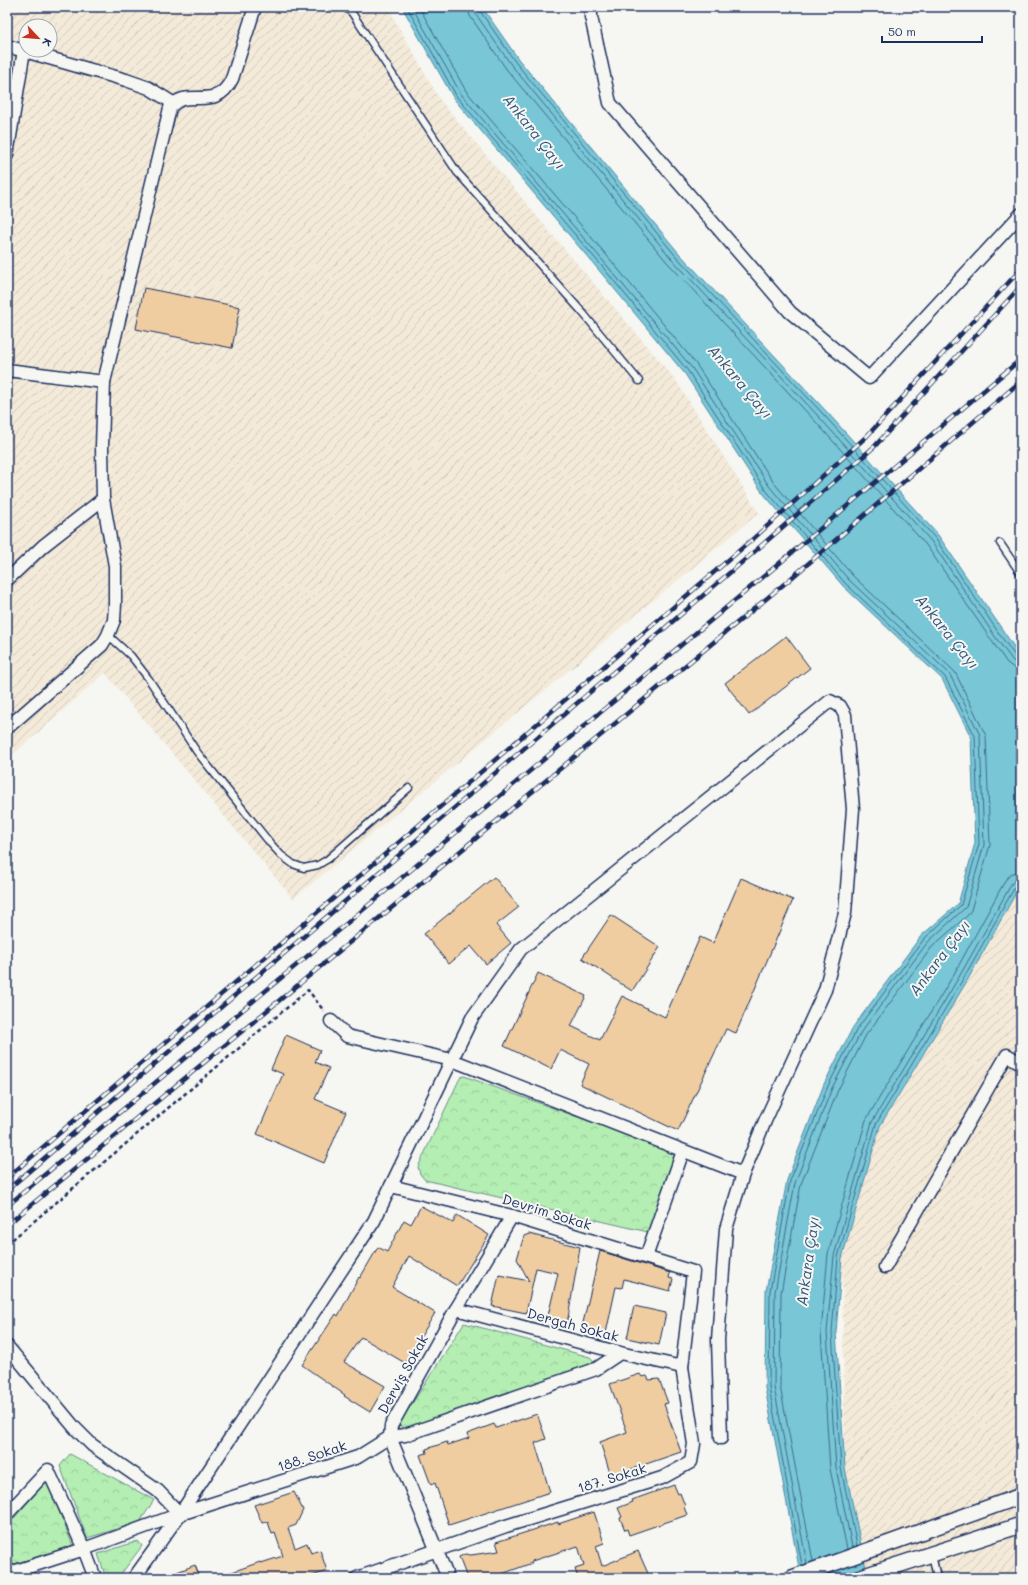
<svg xmlns="http://www.w3.org/2000/svg" width="1028" height="1585" font-family="Mali,sans-serif">
<style>
.industrial{fill:url(#industrial-furrows);fill-rule:evenodd}
.park{fill:url(#park-crowns);stroke:#688e88}
.water{fill:#78c6d6;stroke:#538aa6}
.lines{fill:none;stroke-linecap:round;stroke-linejoin:round}
.shore{stroke:#406b8e;stroke-width:1}
.building{fill:#efcda0;stroke:#1b2f5e}
.service-casing{stroke:#1b2f5e;stroke-width:9}
.minor-casing{stroke:#1b2f5e;stroke-width:15}
.tertiary-casing{stroke:#1b2f5e;stroke-width:18}
.path{stroke:#1b2f5e;stroke-width:2.5;stroke-dasharray:4 3;stroke-linecap:butt}
.service{stroke:#f6f6f2;stroke-width:6}
.minor{stroke:#f6f6f2;stroke-width:12}
.tertiary{stroke:#f6f6f2;stroke-width:15}
.rail-casing{stroke:#1b2f5e;stroke-width:4.5}
.rail{stroke:#f6f6f2;stroke-width:3;stroke-dasharray:9;stroke-linecap:butt}
.labels{text-anchor:middle;stroke-width:4;stroke-linejoin:round;paint-order:stroke}
.street-label{font-size:14px;fill:#1b2f5e;stroke:#f6f6f2}
.water-label{font-size:15px;font-style:italic;fill:#32557c;stroke:#f6f6f2}
</style>
<defs>
<pattern id="industrial-furrows" width="10" height="10" patternUnits="userSpaceOnUse"><rect width="10" height="10" fill="#f4ead9"/><path d="M-1 1l2-2M0 10L10 0M9 11l2-2" fill="none" stroke="#d1c9bd"/></pattern>
<pattern id="park-crowns" width="20" height="18" patternUnits="userSpaceOnUse"><rect width="20" height="18" fill="#b4eeb2"/><path d="M2 6a3 3 0 1 1 6 0M12 15a3 3 0 1 1 6 0" fill="none" stroke="#9acc9c"/></pattern>
</defs>
<rect width="100%" height="100%" fill="#f6f6f2"/>
<filter id="ink" filterUnits="userSpaceOnUse"><feTurbulence type="fractalNoise" baseFrequency=".025" numOctaves="2"/><feDisplacementMap in="SourceGraphic" scale="8" xChannelSelector="R" yChannelSelector="G"/><feConvolveMatrix kernelMatrix="1 2 1 2 8 2 1 2 1" color-interpolation-filters="sRGB"/></filter>
<g filter="url(#ink)">
<g class="industrial">
<path d="M7,7h383l3,10 47,83 110,132 125,147 84,134 -466,386 -188,-226 -98,87zM26,26h24v24h-24z"/>
<path d="M1021,884v694h-153l-23,-110 -3,-210 38,-132 87,-145z"/>
</g>
<g class="park">
<path d="M464,1076l208,75 3,4 -27,77 -223,-52 -5,-6 -2,-7 41,-87 2,-3z"/>
<path d="M464,1323l126,34 5,5 -190,68 -6,-6z"/>
<path d="M70,1454l84,46 -14,22 -53,16 -27,-72z"/>
<path d="M47,1481l26,65 -66,20v-40z"/>
<path d="M138,1541l4,5 -24,32h-12l-8,-24z"/>
</g>
<path class="water" d="M402,7h80l37,53 159,192 148,159 112,124 83,122v227l-54,97 -87,145 -38,132 -6,74 9,136 23,110h-67l-36,-190 1,-97 21,-111 37,-96 29,-57 68,-91 37,-32 17,-61 -4,-106 -29,-58 -99,-93 -81,-94 -77,-118 -88,-106 -143,-169z"/>
<g class="lines">
<g class="shore">
<path d="M407,7l50,90 144,168 87,106 77,118 80,94 100,94 30,59 4,108 -18,61 -37,34 -67,90 -29,57 -38,95 -20,110 -1,96 33,178"/>
<path d="M412,7l49,87 143,168 88,106 77,118 80,94 100,93 31,62 4,110 -18,62 -39,36 -66,89 -29,56 -37,95 -20,109 -1,95 33,177"/>
<path d="M419,7l47,84 143,167 87,106 78,119 79,93 102,96 31,64 4,109 -19,65 -3,5 -36,32 -66,88 -28,55 -37,94 -20,109 -1,93 33,175"/>
<path d="M468,7l2,9 37,54 160,192 148,159 111,124 81,118 7,5 7,2"/>
<path d="M474,7l1,6 37,53 159,192 148,159 112,124 65,97 17,23 8,3"/>
<path d="M479,7l1,4 36,52 159,192 148,159 112,124 65,97 16,22 5,2"/>
<path d="M857,1546l-16,-78 -9,-136 6,-75 38,-133 87,-145 53,-94 5,-2"/>
<path d="M852,1547l-16,-79 -9,-136 7,-76 38,-134 87,-145 53,-94 4,-4 5,-1"/>
<path d="M847,1549l-17,-80 -9,-137 7,-78 38,-134 88,-146 52,-95 7,-6 8,-1"/>
</g>
</g>
<g class="building">
<path d="M144,288l96,19 -8,41 -96,-19z"/>
<path d="M786,636l24,32 -61,47 -24,-32z"/>
<path d="M494,877l25,30 -23,18 15,18 -25,21 -15,-18 -22,18 -25,-30z"/>
<path d="M741,878l52,22 -57,133 -10,-4 -48,102 -98,-47 9,-20 -29,-14 -9,19 -47,-23 34,-73 48,23 -15,30 29,14 22,-44 43,21 35,-80 13,6z"/>
<path d="M611,915l49,32 -28,44 -50,-33z"/>
<path d="M286,1035l34,15 -5,12 14,6 -14,31 31,13 -22,51 -67,-29 26,-60 -12,-5z"/>
<path d="M421,1206l32,17 4,-8 32,20 -32,51 -48,-30 -17,31 43,26 -30,50 -44,-26 -17,25 41,24 -15,26 -26,-16 1,-1 -43,-30 34,-51 2,2 21,-39 1,1 18,-31 9,5 17,-32 7,4z"/>
<path d="M529,1234l51,13 -13,77 -20,-4 11,-47 -22,-5 -10,45 -34,-7 7,-31 30,6 -12,-22 7,-23z"/>
<path d="M600,1251l70,22 -1,5 4,1 -3,12 -46,-12 -2,9 -6,-1 -10,46 -24,-6z"/>
<path d="M634,1306l32,7 -7,32 -32,-7z"/>
<path d="M640,1374l2,3 5,-1 2,4 10,-1 9,24 -4,1 17,48 -70,24 -11,-34 27,-10 -17,-48z"/>
<path d="M537,1414l9,25 -11,4 15,49 -101,33 -14,-42 -4,2 -11,-30 7,-2 -1,-4 21,-7 1,3 21,-7 -2,-4 27,-10 2,4z"/>
<path d="M674,1485l4,9 2,-1 5,13 -1,1 3,8 -58,20 -2,-6 -2,1 -5,-12 2,-1 -4,-9 15,-6 -1,-2z"/>
<path d="M294,1492l9,18 -7,15 -8,3 7,20 12,-5 4,10 9,-3 7,21 -21,7h-87l-1,-1 42,-15 1,1 22,-7 -8,-23 -3,1 -4,-12 -6,1 -8,-18z"/>
<path d="M594,1512l10,31 -8,3 6,20 36,-15 12,27h-72l-3,-9 9,-3 -6,-20 -46,15v2l-41,15h-24l-8,-21 6,-3 6,1 28,-4 -3,-9 62,-20v2z"/>
<path d="M195,1565l5,13h-35l-1,-1z"/>
</g>
<g class="lines">
<defs>
<g id="service">
<path d="M345,7l7,6 105,159 126,141 56,68"/>
<path d="M1000,543l21,31"/>
<path d="M108,635l23,21 17,22 49,74 73,91 11,12 12,9 11,4 14,-3 10,-6 81,-71"/>
<path d="M932,1554l5,24"/>
</g>
<g id="minor">
<path d="M591,7v10l19,86 180,209 79,66 152,-164"/>
<path d="M7,46l119,34 23,8 24,15"/>
<path d="M7,155l17,-105"/>
<path d="M7,370l97,12"/>
<path d="M7,580l36,-34 60,-47"/>
<path d="M7,728l95,-83 6,-10 6,-15 1,-16v-38l-12,-67 -1,-52 2,-65 66,-274c17,-23 45,6 62,-29l23,-72"/>
<path d="M331,1021l16,15 105,24 291,114"/>
<path d="M646,1257l37,-106"/>
<path d="M885,1267l122,-212 14,8"/>
<path d="M456,1309l164,44 62,14"/>
<path d="M7,1346l68,82 17,17 66,46 22,23"/>
<path d="M7,1514l41,-44 36,79 11,29"/>
<path d="M7,1574l77,-25 96,-35 178,-57 32,-20 15,-2 191,-66 24,-16"/>
<path d="M134,1578l46,-64 194,-293 98,-203 49,-69 309,-248 10,5 5,9 8,94 -8,104 -20,77 -60,131 -22,53 -17,55 -8,111 3,98"/>
<path d="M357,1578l149,-52 156,-48 29,-16 3,-18 -12,-77 11,-95 -181,-56 -121,-30"/>
<path d="M448,1578l-58,-141 1,-11 65,-117 56,-93"/>
</g>
<g id="tertiary">
<path d="M792,1578l229,-82"/>
<path d="M858,1578l163,-53"/>
</g>
</defs>
<use href="#service" class="service-casing"/>
<use href="#minor" class="minor-casing"/>
<use href="#tertiary" class="tertiary-casing"/>
<path class="path" d="M7,1244l301,-254 16,21"/>
<use href="#service" class="service"/>
<use href="#minor" class="minor"/>
<use href="#tertiary" class="tertiary"/>
<defs>
<g id="rail">
<path d="M7,1178l747,-640 113,-102 154,-167"/>
<path d="M7,1190l754,-644 114,-100 146,-160"/>
<path d="M7,1206l768,-639 246,-208"/>
<path d="M7,1225l782,-645 232,-199"/>
</g>
</defs>
<use href="#rail" class="rail-casing"/>
<use href="#rail" class="rail"/>
</g>
</g>
<g class="labels">
<g class="street-label">
<text transform="translate(547 1212) rotate(17)" y="5">Devrim Sokak</text>
<text transform="translate(573 1325) rotate(15)" y="5">Dergah Sokak</text>
<text transform="translate(403 1374) rotate(-61)" y="5">Derviş Sokak</text>
<text transform="translate(312 1456) rotate(-18)" y="5">188. Sokak</text>
<text transform="translate(612 1478) rotate(-17)" y="5">187. Sokak</text>
</g>
<g class="water-label">
<text transform="translate(534 132) rotate(52)" y="5">Ankara Çayı</text>
<text transform="translate(740 382) rotate(50)" y="5">Ankara Çayı</text>
<text transform="translate(947 632) rotate(51)" y="5">Ankara Çayı</text>
<text transform="translate(940 958) rotate(-53)" y="5">Ankara Çayı</text>
<text transform="translate(808 1261) rotate(-82)" y="5">Ankara Çayı</text>
</g>
</g>
<rect width="1028" height="1585" fill="none" stroke="#f6f6f2" stroke-width="24"/>
<rect x="12" y="12" width="1004" height="1561" fill="none" stroke="#1b2f5e" stroke-width="1.5" filter="url(#ink)"/>
<g transform="translate(38 38) rotate(116)"><circle r="19" fill="#f6f6f2" stroke="#9ea6b7"/>
<path d="M0-3L7 15L0 10L-7 15Z" fill="#c8321e"/>
<text y="-6" font-size="11" font-weight="bold" text-anchor="middle" fill="#1b2f5e">K</text>
</g>
<path d="M882 36v6h100v-6" fill="none" stroke="#1b2f5e" stroke-width="2"/>
<text x="888" y="36" font-size="12" fill="#1b2f5e" stroke="#f6f6f2" stroke-width="3" paint-order="stroke">50 m</text>
</svg>
